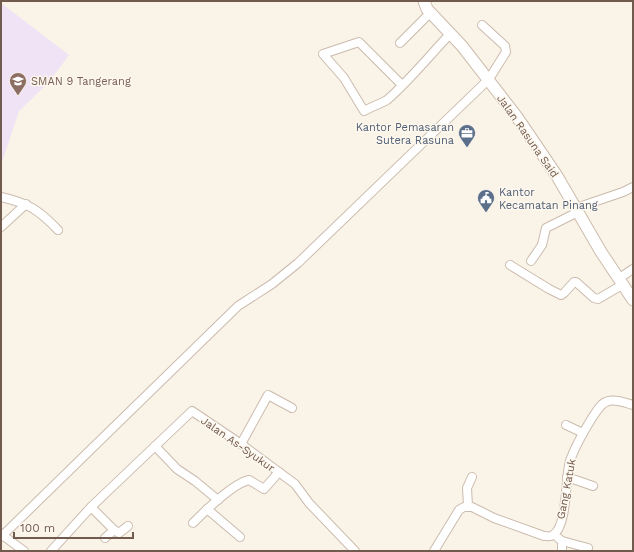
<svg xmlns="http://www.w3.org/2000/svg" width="634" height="552" font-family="'Work Sans',sans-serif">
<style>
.education{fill:#f0e3f6}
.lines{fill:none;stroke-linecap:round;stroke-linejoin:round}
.street-casing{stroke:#cbbbae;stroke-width:10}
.secondary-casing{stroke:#cdbcac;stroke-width:13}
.street{stroke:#fff;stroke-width:8}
.secondary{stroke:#fff;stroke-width:11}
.labels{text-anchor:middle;stroke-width:3;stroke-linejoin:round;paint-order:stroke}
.education-label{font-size:11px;fill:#785e54;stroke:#fdf7ed;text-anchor:start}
.service-label{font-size:11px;fill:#4e5e75;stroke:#fdf7ed;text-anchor:end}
.street-label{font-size:11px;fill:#715b4e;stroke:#fdf7ed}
</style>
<rect width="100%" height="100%" fill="#faf3e7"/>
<path class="education" d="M1,3l68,52 -20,27 -30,29 -18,54z"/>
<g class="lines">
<defs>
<g id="street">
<path d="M400,43l30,-30"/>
<path d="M402,85l-43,-43 -36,12 21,24 20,33c7,-4 16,-7 23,-11 22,-19 43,-45 63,-66"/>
<path d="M1,197c27,6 38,13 57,33"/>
<path d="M576,208l47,-16 10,-5"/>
<path d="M1,227l25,-23"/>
<path d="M531,261l11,-16 4,-17 32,-16"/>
<path d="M510,265l39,24 12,6 3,-2 10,-11h2l18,16 4,1 24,-14"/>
<path d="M618,279l15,-10"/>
<path d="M566,425l17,8"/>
<path d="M241,444l27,-49 24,13"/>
<path d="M155,446l22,23 18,12 23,19"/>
<path d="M567,477l26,9"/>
<path d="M468,506l-1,-18 5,-11"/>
<path d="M91,507l23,23 -9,8"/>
<path d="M207,509l33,28"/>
<path d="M193,523c12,-12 41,-40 56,-43l15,9 15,-17"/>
<path d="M114,530l5,3 9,-7"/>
<path d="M1,534l23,17"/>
<path d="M1,537l237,-231 34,-22 26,-21 191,-184 17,-27 -1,-6 -23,-21"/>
<path d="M558,538l4,3v10"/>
<path d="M562,541l26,7"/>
<path d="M51,551l40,-44 101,-96 49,33 54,40 14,19 46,48"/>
<path d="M434,551l25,-41 5,-3h8l22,11 50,18c3,0 7,1 9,-1 15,-9 12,-58 17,-74 5,-15 14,-30 22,-43 5,-7 9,-16 17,-17 7,-2 17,2 24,4"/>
</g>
<path id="secondary" d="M424,1l3,8 35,37 55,71 40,59 44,76 32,48"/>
</defs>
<use href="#street" class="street-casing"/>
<use href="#secondary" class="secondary-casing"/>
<use href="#street" class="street"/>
<use href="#secondary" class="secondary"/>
</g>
<defs>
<symbol id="school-pin" viewBox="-11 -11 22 30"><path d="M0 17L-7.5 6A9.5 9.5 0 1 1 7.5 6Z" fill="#8d6e63" stroke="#fdf7ed"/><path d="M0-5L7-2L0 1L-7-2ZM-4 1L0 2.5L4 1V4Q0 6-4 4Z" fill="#fff"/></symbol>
<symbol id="office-pin" viewBox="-11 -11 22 30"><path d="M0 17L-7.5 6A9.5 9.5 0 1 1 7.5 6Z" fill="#5c6f8a" stroke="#fdf7ed"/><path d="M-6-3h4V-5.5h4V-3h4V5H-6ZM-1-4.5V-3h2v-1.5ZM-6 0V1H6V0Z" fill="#fff"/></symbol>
<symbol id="civic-pin" viewBox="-11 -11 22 30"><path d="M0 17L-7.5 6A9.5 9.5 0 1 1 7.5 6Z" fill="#5c6f8a" stroke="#fdf7ed"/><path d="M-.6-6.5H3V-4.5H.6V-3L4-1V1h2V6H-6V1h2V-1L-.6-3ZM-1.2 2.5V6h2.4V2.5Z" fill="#fff"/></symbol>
</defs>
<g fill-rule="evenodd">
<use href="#school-pin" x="8" y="71" width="20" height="27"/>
<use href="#office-pin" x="457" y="123" width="20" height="27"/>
<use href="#civic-pin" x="476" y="188" width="20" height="27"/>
</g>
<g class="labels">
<g class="education-label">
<text x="31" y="85">SMAN 9 Tangerang</text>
</g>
<g class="service-label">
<text x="454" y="131">Kantor Pemasaran<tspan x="454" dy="13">Sutera Rasuna</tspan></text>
<text x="499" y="196" text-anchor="start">Kantor<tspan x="499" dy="13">Kecamatan Pinang</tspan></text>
</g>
<g class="street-label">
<text transform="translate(528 136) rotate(55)" y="4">Jalan Rasuna Said</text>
<text transform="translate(238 444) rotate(35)" y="4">Jalan As-Syukur</text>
<text transform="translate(566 489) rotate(-79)" y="4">Gang Katuk</text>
</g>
</g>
<rect width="634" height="552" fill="none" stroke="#715b4e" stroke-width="4"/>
<path d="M14 532v6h119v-6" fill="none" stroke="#715b4e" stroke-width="2"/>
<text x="20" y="532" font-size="12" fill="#715b4e" stroke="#fdf7ed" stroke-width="3" paint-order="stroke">100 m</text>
</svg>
